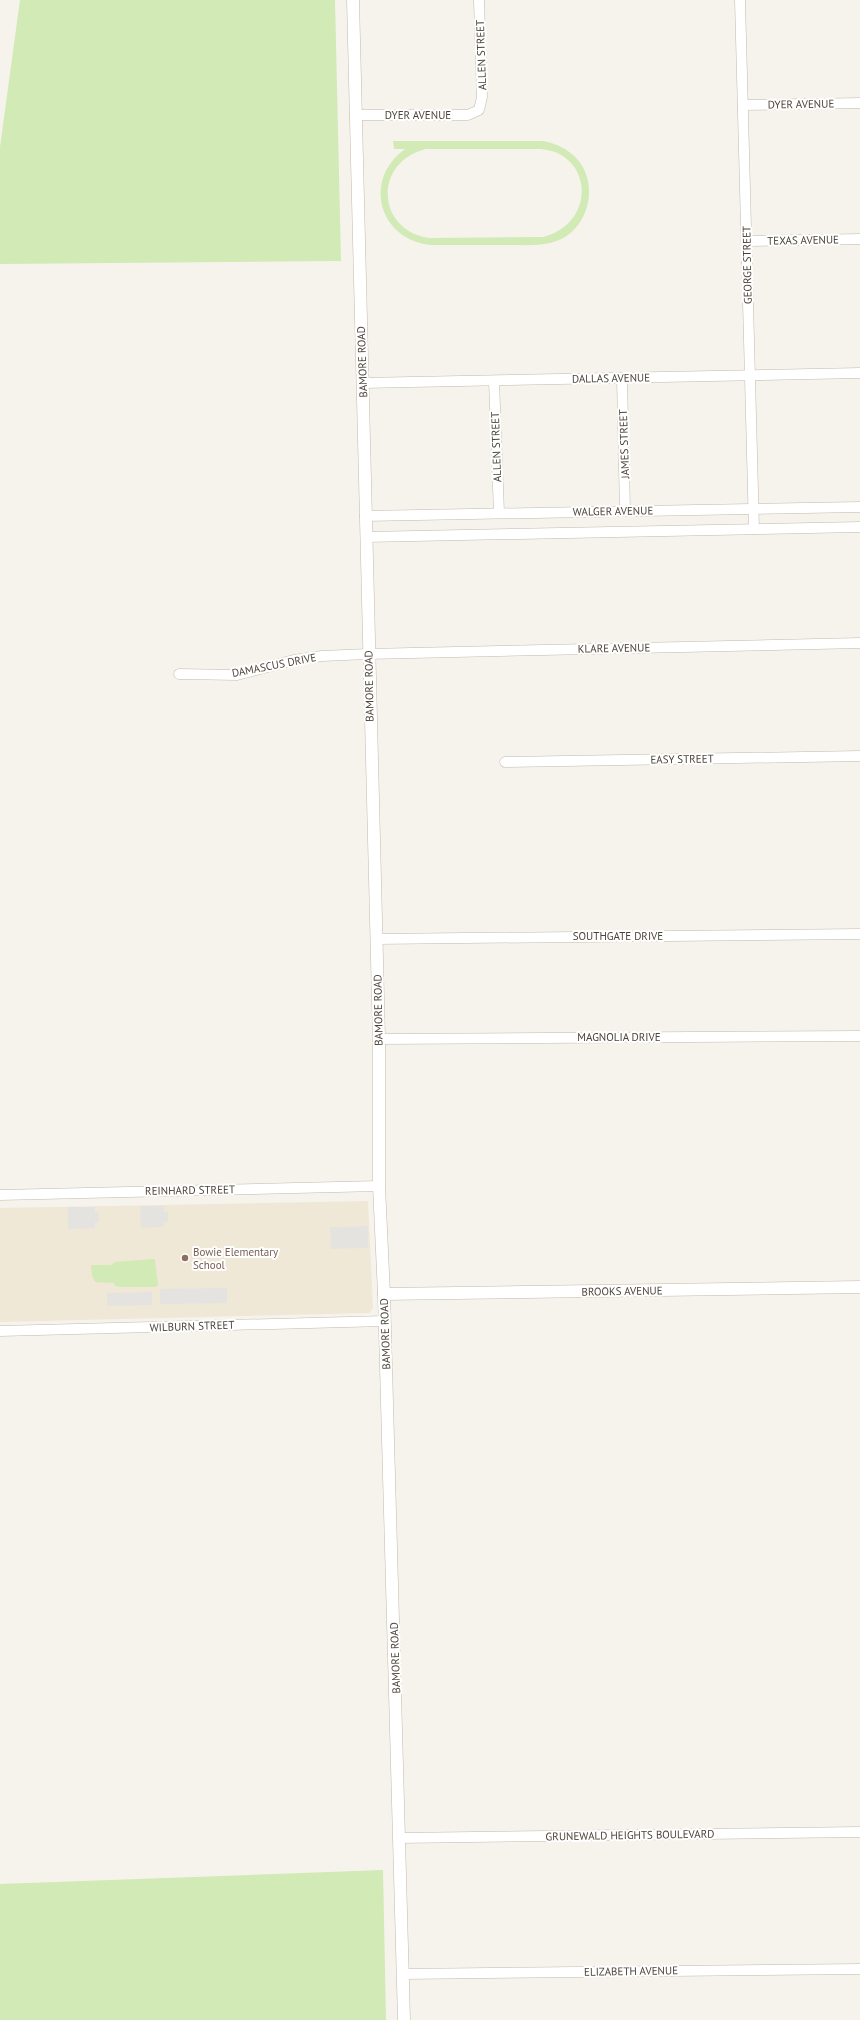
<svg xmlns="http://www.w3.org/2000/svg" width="860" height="2020" font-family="'PT Sans',sans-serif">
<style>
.education{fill:#efe8d6}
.green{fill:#d2eab5;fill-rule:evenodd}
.parking{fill:#e5e3e0}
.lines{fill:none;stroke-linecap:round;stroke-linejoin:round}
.minor-casing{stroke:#c2bbae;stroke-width:11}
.tertiary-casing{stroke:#c2bbae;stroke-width:13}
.minor{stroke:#fff;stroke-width:10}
.tertiary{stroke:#fff;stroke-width:12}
.education-dot{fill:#8d6e63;stroke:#fff;stroke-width:1.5}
.labels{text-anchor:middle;stroke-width:4;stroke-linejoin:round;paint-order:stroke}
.street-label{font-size:11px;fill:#4b4439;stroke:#fff}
.education-label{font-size:11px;fill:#785e54;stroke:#fff;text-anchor:start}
</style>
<rect width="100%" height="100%" fill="#f6f3ec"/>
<path class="education" d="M368,1201l5,107 -4,5 -369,9v-114z"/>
<g class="green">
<path d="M20,0h315l6,261 -341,3v-117z"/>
<path d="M393,141h150c20,4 38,15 44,36 8,28 -8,60 -37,66 -13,3 -27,2 -40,2 -26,0 -52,0 -79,0 -52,-5 -69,-65 -26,-96h-11zM426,149h115c53,5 55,75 2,88l-114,1c-53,-8 -56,-76 -3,-89z"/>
<path d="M153,1259l2,1 3,25 -3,2h-35l-5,-1 -1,-3 -19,-1 -3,-6 -1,-11h20l4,-3z"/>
<path d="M383,1870l3,150h-386v-136z"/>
</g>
<g class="parking">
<path d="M140,1206h24v6h4v10h-4v5l-23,1z"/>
<path d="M68,1207h27v5h4v10h-4v6l-27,1z"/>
<path d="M368,1226v22l-37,1 -1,-22z"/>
<path d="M227,1288v15l-67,1v-15z"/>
<path d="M152,1292v13l-45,1v-13z"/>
</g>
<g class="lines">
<defs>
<g id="minor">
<path d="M740,0l14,529"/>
<path d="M743,105l117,-2"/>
<path d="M355,115h113l11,-5 3,-13 -3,-97"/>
<path d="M747,241l113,-2"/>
<path d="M622,378l3,133"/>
<path d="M494,381l5,132"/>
<path d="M362,383l498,-10"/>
<path d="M365,516l495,-9"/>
<path d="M366,537l494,-10"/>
<path d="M179,674l58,1 57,-15 28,-4 46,-2 492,-11"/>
<path d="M505,762l355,-6"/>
<path d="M376,939l484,-5"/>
<path d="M379,1039l481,-3"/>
<path d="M0,1195l379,-9"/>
<path d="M0,1331l385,-10"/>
<path d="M399,1838l461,-6"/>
<path d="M403,1974l457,-5"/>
</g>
<g id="tertiary">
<path d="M353,0l26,1039v147l5,108 20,726"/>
<path d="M384,1294l476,-7"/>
</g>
</defs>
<use href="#minor" class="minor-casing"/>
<use href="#tertiary" class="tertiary-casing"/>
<use href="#minor" class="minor"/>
<use href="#tertiary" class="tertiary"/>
</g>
<circle class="education-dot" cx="185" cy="1258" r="4"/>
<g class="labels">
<g class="street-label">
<text transform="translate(481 55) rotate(-92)" y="4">ALLEN STREET</text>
<text transform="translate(801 104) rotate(-1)" y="4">DYER AVENUE</text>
<text x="418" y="119">DYER AVENUE</text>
<text transform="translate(803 240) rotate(-1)" y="4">TEXAS AVENUE</text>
<text transform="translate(747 265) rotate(-91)" y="4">GEORGE STREET</text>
<text transform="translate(362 362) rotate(-92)" y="4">BAMORE ROAD</text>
<text transform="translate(611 378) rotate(-1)" y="4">DALLAS AVENUE</text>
<text transform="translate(624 444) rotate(-92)" y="4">JAMES STREET</text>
<text transform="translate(496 447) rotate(-92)" y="4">ALLEN STREET</text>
<text transform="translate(613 511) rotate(-1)" y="4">WALGER AVENUE</text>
<text transform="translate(614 648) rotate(-1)" y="4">KLARE AVENUE</text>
<text transform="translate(274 665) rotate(-11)" y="4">DAMASCUS DRIVE</text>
<text transform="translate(369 686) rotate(-91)" y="4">BAMORE ROAD</text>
<text transform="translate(682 759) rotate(-1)" y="4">EASY STREET</text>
<text x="618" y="940">SOUTHGATE DRIVE</text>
<text transform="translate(378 1010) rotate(-91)" y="4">BAMORE ROAD</text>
<text x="619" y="1041">MAGNOLIA DRIVE</text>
<text transform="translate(190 1190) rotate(-1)" y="4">REINHARD STREET</text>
<text transform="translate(622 1291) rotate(-1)" y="4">BROOKS AVENUE</text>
<text transform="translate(192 1326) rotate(-2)" y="4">WILBURN STREET</text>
<text transform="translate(385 1334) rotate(-92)" y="4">BAMORE ROAD</text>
<text transform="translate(395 1658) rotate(-92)" y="4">BAMORE ROAD</text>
<text transform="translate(630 1835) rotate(-1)" y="4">GRUNEWALD HEIGHTS BOULEVARD</text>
<text transform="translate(631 1971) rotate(-1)" y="4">ELIZABETH AVENUE</text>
</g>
<g class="education-label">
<text x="193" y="1256">Bowie Elementary<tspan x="193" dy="13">School</tspan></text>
</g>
</g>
</svg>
